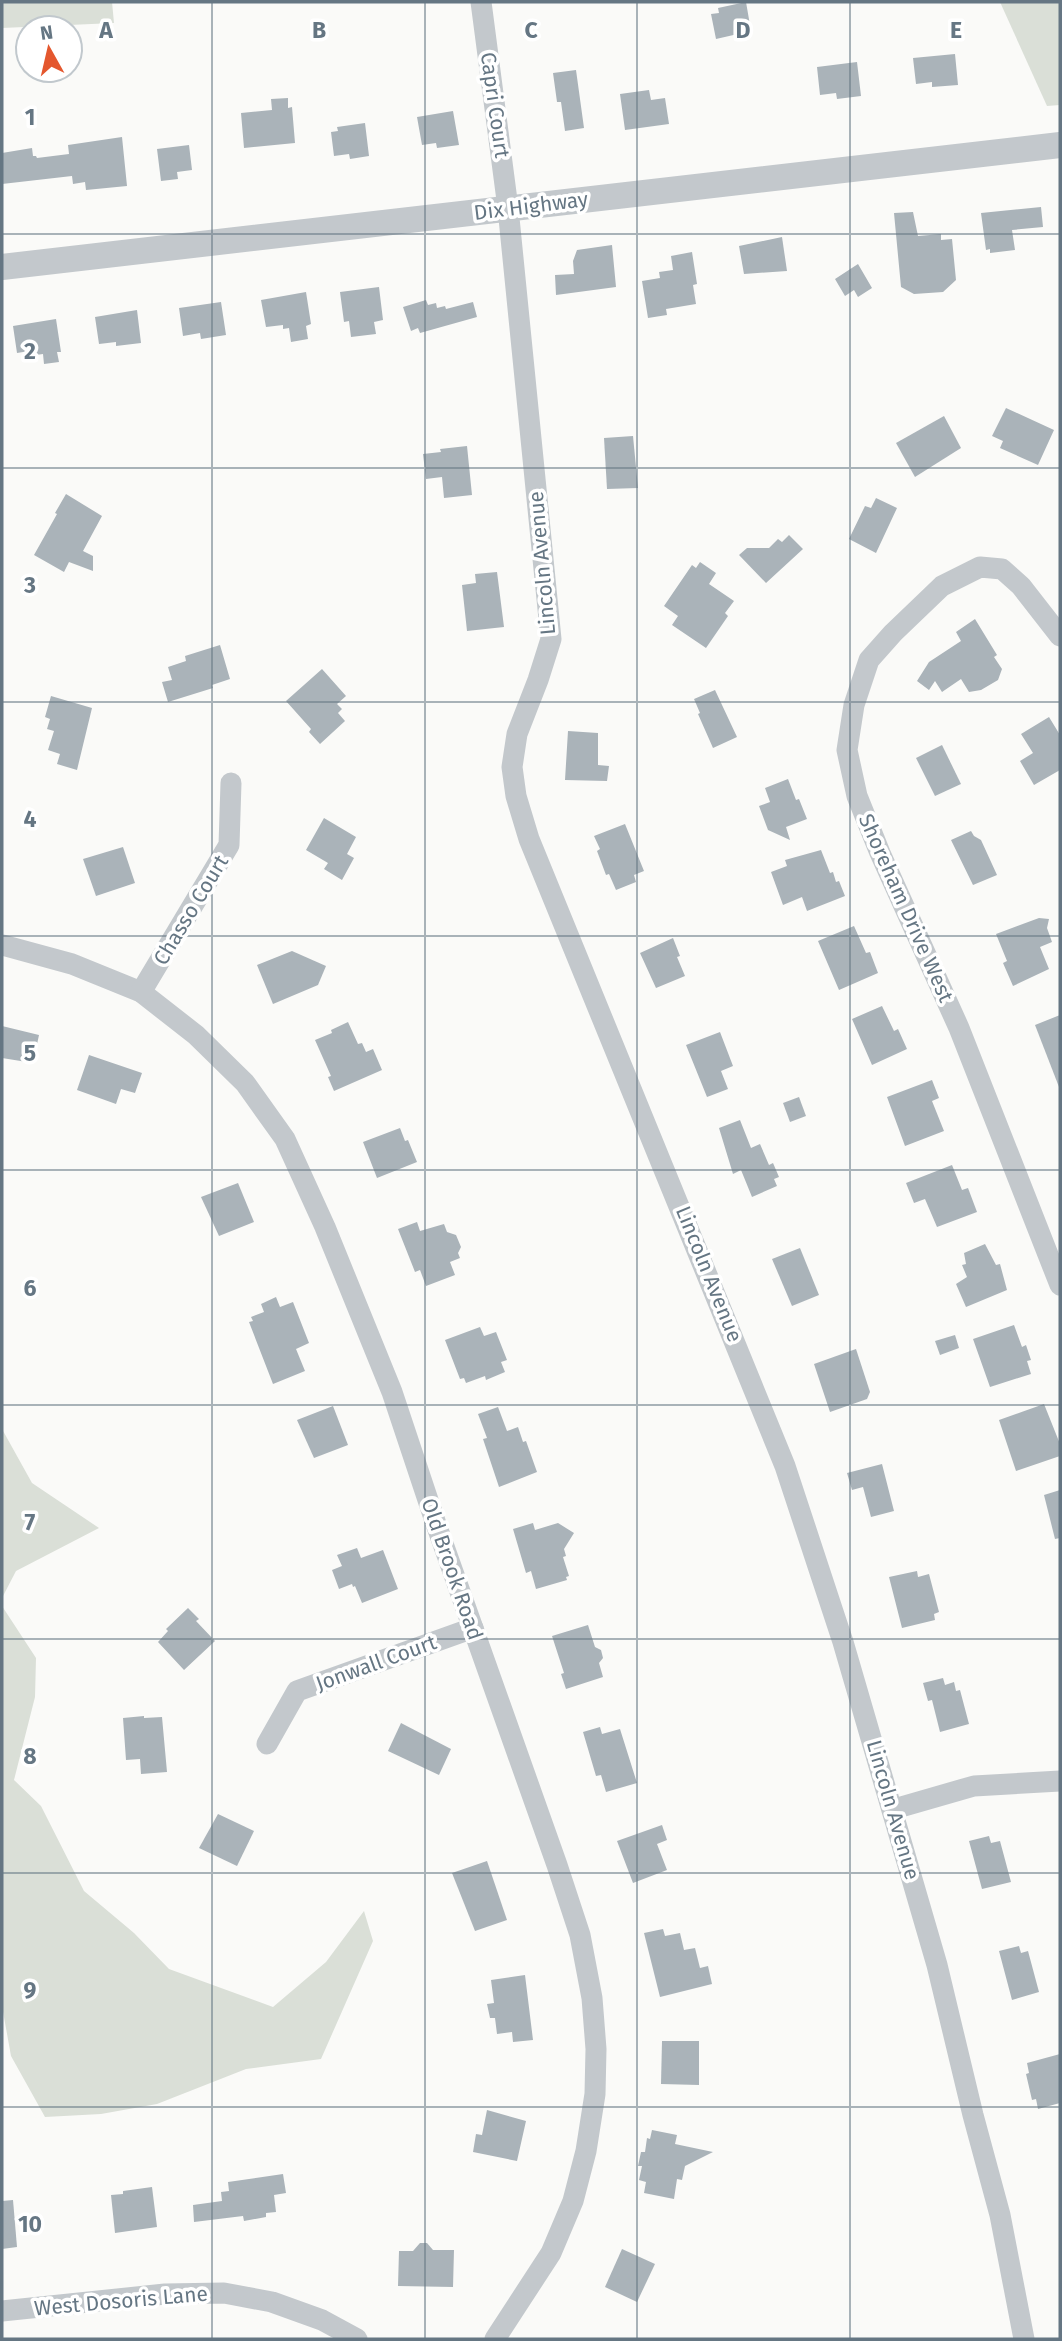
<svg xmlns="http://www.w3.org/2000/svg" width="1062" height="2341" font-family="'Fira Sans',sans-serif">
<style>
.green{fill:#dadfd7}
.building{fill:#aab3b9}
.lines{fill:none;stroke-linecap:round;stroke-linejoin:round}
.minor{stroke:#c3c8cc;stroke-width:21}
.tertiary{stroke:#c3c8cc;stroke-width:26}
.grid{fill:none;stroke:#657683;stroke-width:2;stroke-opacity:0.55}
.labels{text-anchor:middle;stroke-width:7;stroke-linejoin:round;paint-order:stroke}
.street-label{font-size:21px;fill:#657683;stroke:#fff}
.grid-label{font-size:23px;text-anchor:middle;font-weight:bold;fill:#657683;stroke:#fff;stroke-width:7;stroke-linejoin:round;paint-order:stroke}
</style>
<rect width="100%" height="100%" fill="#fafaf8"/>
<g class="green">
<path d="M2,2h110l2,21 -112,5z"/>
<path d="M1000,2h60v103l-13,1z"/>
<path d="M2,1429l30,54 67,45 -83,43 -14,27z"/>
<path d="M2,1606l34,52 -1,39 -21,83 27,26 43,85 50,42 35,36 104,38 53,-45 38,-51 9,30 -52,118 -75,10 -89,35 -56,10 -56,3 -34,-61 -9,-50z"/>
</g>
<g class="building">
<path d="M746,2l5,29 -35,8 -5,-25 8,-1 -1,-5z"/>
<path d="M955,54l3,31 -26,2v-5l-16,2 -3,-26z"/>
<path d="M857,62l4,34 -24,3 -1,-6 -16,2 -3,-28z"/>
<path d="M576,70l8,58 -19,3 -4,-29h-4l-4,-29z"/>
<path d="M649,90l2,10 14,-2 4,26 -44,6 -5,-36z"/>
<path d="M288,98v10l4,-1 3,36 -51,5 -3,-35 31,-3 -1,-11z"/>
<path d="M453,111l6,34 -22,3 -1,-5 -14,2 -5,-28z"/>
<path d="M365,123l4,33 -19,3 -1,-5 -15,2 -3,-24 7,-1 -1,-4z"/>
<path d="M122,137l5,49 -41,4 -1,-8 -12,2 -1,-8 -70,8v-31l30,-5 1,8h3l1,2 32,-4 -1,-9z"/>
<path d="M189,145l3,25 -15,2 1,7 -17,2 -4,-32z"/>
<path d="M1041,207l2,20 -31,3 3,20 -25,3v-4l-4,1 -5,-37z"/>
<path d="M913,212l5,24 23,-2v6l11,-1 4,41 -13,12 -29,2 -13,-7 -7,-74z"/>
<path d="M782,237l5,34 -43,3 -5,-28z"/>
<path d="M612,245l4,42 -60,8 -1,-20 19,-1 -1,-13 4,-11z"/>
<path d="M692,252l5,32 -4,1 3,19 -30,5 1,6 -19,3 -6,-37 18,-3 -1,-6 14,-2 -2,-14z"/>
<path d="M858,264l14,24 -14,9 -4,-7 -9,6 -10,-17z"/>
<path d="M379,287l4,33 -9,2 2,12 -25,3 -2,-16 -5,1 -4,-30z"/>
<path d="M306,292l5,32 -5,2 2,13 -17,3 -2,-14 -6,1v-4l-17,2 -5,-27z"/>
<path d="M426,300l2,5 8,-2 1,5 8,-2 1,3 27,-7 4,15 -57,16 -2,-5 -7,3 -8,-24z"/>
<path d="M221,302l5,33 -25,4 -1,-6 -17,3 -4,-28z"/>
<path d="M137,310l4,33 -25,3v-4l-17,2 -4,-27z"/>
<path d="M56,319l5,33h-4l2,10 -15,2 -1,-10 -7,1 -1,-5 -18,3 -4,-27z"/>
<path d="M1006,408l48,22 -16,35 -38,-17 3,-7 -11,-5z"/>
<path d="M944,416l17,32 -46,29 -19,-34z"/>
<path d="M633,436l5,52 -31,1 -3,-51z"/>
<path d="M467,446l5,49 -28,3 -2,-21 -16,2 -3,-25 18,-2 -1,-3z"/>
<path d="M66,494l36,22 -19,35 10,5v15l-24,-9 -5,10 -30,-17 23,-41 -2,-1z"/>
<path d="M876,498l21,10 -21,45 -27,-14 16,-33 6,2z"/>
<path d="M789,535l14,14 -37,34 -27,-28 8,-7h22l9,-9 4,3z"/>
<path d="M700,562l16,11 -7,11 25,17 -9,12 3,3 -22,32 -34,-23 6,-9 -14,-10 28,-41 4,3z"/>
<path d="M497,572l7,55 -37,4 -5,-46 14,-2 -1,-9z"/>
<path d="M975,619l22,36 -3,2 8,12 -4,11 -17,10 -12,2 -8,-13 -19,13 -7,-11 -6,9 -12,-9 12,-19 32,-21 -5,-9z"/>
<path d="M220,645l10,34 -18,6 1,3 -45,14 -6,-20 10,-2 -4,-13 18,-6 -1,-5z"/>
<path d="M322,669l24,27 -9,8 5,5 -4,4 7,8 -25,23 -11,-12 2,-3 -25,-28z"/>
<path d="M715,690l22,47 -24,11 -15,-34 2,-1 -6,-14z"/>
<path d="M51,696l41,12 -15,62 -20,-6 3,-10 -12,-4 6,-19 -7,-2 3,-10 -5,-2z"/>
<path d="M1049,717l11,18v35l-26,15 -14,-24 13,-8 -12,-19z"/>
<path d="M568,731l30,2v32l11,1 -2,15 -42,-1z"/>
<path d="M942,745l19,39 -26,12 -19,-38z"/>
<path d="M788,779l8,21 3,-1 8,20 -21,8 4,13 -22,-10 -9,-24 11,-4 -5,-14z"/>
<path d="M324,818l32,19 -9,17 7,4 -12,22 -18,-11 4,-6 -22,-13z"/>
<path d="M625,824l19,47 -10,4 2,7 -20,8 -7,-16 -3,1 -9,-24 3,-2 -6,-13z"/>
<path d="M971,831l3,5 7,4 16,35 -24,10 -22,-45z"/>
<path d="M123,847l12,36 -39,13 -13,-37z"/>
<path d="M821,850l9,23 3,-1 3,10 3,-1 6,15 -38,15 -5,-14 -19,8 -12,-33 16,-6 -2,-6z"/>
<path d="M1039,918l10,1 -2,9 5,14 -12,5 9,22 -36,17 -10,-23 4,-2 -11,-27z"/>
<path d="M854,926l12,27 4,-1 8,21 -39,17 -21,-49z"/>
<path d="M673,938l7,18 -3,1 8,19 -29,12 -16,-35z"/>
<path d="M292,951l34,15 -8,19 -45,19 -16,-39z"/>
<path d="M882,1006l12,25 4,-2 9,20 -35,16 -20,-46z"/>
<path d="M1060,1015v72h-1l-24,-62z"/>
<path d="M348,1022l10,22 4,-1 4,9 7,-3 9,21 -48,21 -6,-14 3,-1 -16,-36 17,-7 -1,-3z"/>
<path d="M2,1026l37,9 -6,28 -31,-5z"/>
<path d="M720,1032l13,34 -12,5 7,18 -21,8 -21,-52z"/>
<path d="M89,1055l53,18 -7,20 -14,-4 -5,15 -39,-14z"/>
<path d="M932,1080l7,18 -7,3 12,30 -39,15 -18,-49z"/>
<path d="M799,1097l7,19 -16,6 -7,-19z"/>
<path d="M740,1120l11,28 9,-4 9,21 4,-2 6,14 -5,2 3,7 -25,11 -11,-27 -8,4 -14,-46z"/>
<path d="M400,1128l5,13 3,-1 9,22 -40,16 -14,-36z"/>
<path d="M952,1165l10,25 6,-2 9,24 -40,15 -12,-28 -11,4 -8,-20z"/>
<path d="M238,1183l16,39 -35,14 -18,-39z"/>
<path d="M417,1222l3,9 24,-7 3,8 9,3 5,12 -3,6 2,5 -10,4 5,13 -29,11 -6,-16 -5,2 -17,-43z"/>
<path d="M985,1244l11,21 4,-1 7,26 -41,17 -10,-23 11,-7 -5,-12 4,-1 -2,-11z"/>
<path d="M800,1248l19,47 -27,11 -20,-47z"/>
<path d="M276,1297l4,10 13,-5 16,41 -13,6 9,22 -32,13 -24,-62 4,-1 -2,-4 13,-5 -3,-8z"/>
<path d="M1014,1325l8,22 4,-2 5,15 -4,1 4,13 -41,13 -17,-48z"/>
<path d="M480,1327l4,9 12,-4 11,28 -6,2 4,10 -19,8 -1,-4 -19,7 -2,-5 -4,1 -15,-39z"/>
<path d="M955,1335l4,13 -19,7 -5,-14z"/>
<path d="M856,1349l14,43 -3,7 -37,13 -16,-48z"/>
<path d="M1044,1404l16,40v12l-44,15 -17,-51z"/>
<path d="M333,1406l15,39 -34,13 -17,-38z"/>
<path d="M498,1407l9,24 11,-4 5,15 3,-1 11,31 -38,15 -16,-48 4,-1 -9,-24z"/>
<path d="M882,1464l12,47 -23,6 -8,-30 -11,3 -5,-17z"/>
<path d="M1060,1490v48l-5,1 -11,-44z"/>
<path d="M533,1523l2,7 23,-7 16,10 -10,16 2,7 -3,1 6,19 -3,1 1,3 -31,9 -5,-18 -5,2 -13,-44z"/>
<path d="M357,1548l4,10 22,-8 15,39 -36,14 -7,-17 -2,1 -1,-3 -13,5 -7,-19 10,-4 -5,-11z"/>
<path d="M917,1571l1,6 11,-3 10,38 -5,2 1,6 -33,8 -13,-51z"/>
<path d="M188,1608l11,11 -3,2 19,20 -31,29 -26,-28 10,-11 -2,-2z"/>
<path d="M588,1625l7,22 6,3 2,8 -4,5 4,14 -37,12 -5,-15 3,-1 -12,-37z"/>
<path d="M943,1678l2,7 9,-3 2,9 4,-1 9,34 -29,8 -8,-32 -4,1 -5,-18z"/>
<path d="M144,1716v2l18,-1 5,55 -26,2 -1,-15 -14,1 -3,-42z"/>
<path d="M401,1723l50,26 -12,26 -51,-24z"/>
<path d="M600,1727l2,7 18,-5 17,54 -31,9 -5,-17 -5,1 -13,-44z"/>
<path d="M218,1814l36,17 -17,35 -38,-18z"/>
<path d="M662,1825l5,15 -10,4 10,26 -34,13 -16,-42z"/>
<path d="M989,1836l2,7 9,-2 11,41 -29,7 -13,-48z"/>
<path d="M487,1861l20,59 -32,11 -23,-58z"/>
<path d="M663,1929l2,7 15,-3 4,17 11,-2 5,20 8,-2 4,18 -52,13 -16,-64z"/>
<path d="M1019,1946l2,7 7,-2 11,41 -27,8 -13,-49z"/>
<path d="M525,1975l8,65 -20,2 -1,-10 -15,2 -2,-16h-5l-3,-14 7,-1 -3,-23z"/>
<path d="M662,2041h37v44l-38,-1z"/>
<path d="M1060,2054v49l-22,6 -2,-10 -4,1 -6,-26 3,-1 -2,-10z"/>
<path d="M487,2110l39,11 -9,40 -44,-9 3,-18 6,1z"/>
<path d="M652,2130l25,5 -2,9 38,8 -28,14 -3,14 -5,-1 -3,20 -30,-6 2,-11 -7,-2 3,-14h-4l3,-14h4l2,-14 3,1z"/>
<path d="M283,2174l3,19 -12,2 2,17 -10,1v4l-22,4 -1,-5 -49,6 -1,-17 29,-4 -1,-9 8,-1 -1,-9z"/>
<path d="M152,2187l5,40 -42,6 -4,-38 12,-1v-3z"/>
<path d="M13,2200l4,47 -15,2v-48z"/>
<path d="M420,2243h7l6,7h21l-1,37 -55,-1 1,-35h14z"/>
<path d="M622,2249l33,15 -18,38 -32,-15z"/>
</g>
<g class="lines">
<g class="minor">
<path d="M481,2l27,206 43,431 -13,41 -21,54 -5,33 4,29 13,43 256,627 58,176 94,323 36,150 27,100 24,124"/>
<path d="M1060,636l-39,-50 -19,-17 -22,-2 -38,19 -49,47 -24,27 -15,45 -7,45 10,46 23,57 79,175 101,257"/>
<path d="M2,945l70,19 69,28 55,43 49,48 40,56 40,88 67,165 44,132 121,341 23,70 12,63 4,51 -1,45 -9,57 -13,50 -22,52 -56,86"/>
<path d="M141,992l88,-147 2,-62"/>
<path d="M267,1744l30,-53 176,-63"/>
<path d="M894,1809l80,-23 86,-5"/>
<path d="M2,2311l163,-17 59,-1 48,9 50,18 35,19"/>
</g>
<path class="tertiary" d="M2,267l1058,-122"/>
</g>
<path class="grid" d="M212,2v2337M425,2v2337M637,2v2337M850,2v2337M2,234h1058M2,468h1058M2,702h1058M2,936h1058M2,1170h1058M2,1405h1058M2,1639h1058M2,1873h1058M2,2107h1058"/>
<g class="labels">
<g class="street-label">
<text transform="translate(495 105) rotate(82)" y="7">Capri Court</text>
<text transform="translate(531 206) rotate(-7)" y="7">Dix Highway</text>
<text transform="translate(542 563) rotate(-95)" y="7">Lincoln Avenue</text>
<text transform="translate(906 908) rotate(66)" y="7">Shoreham Drive West</text>
<text transform="translate(191 910) rotate(-59)" y="7">Chasso Court</text>
<text transform="translate(709 1274) rotate(68)" y="7">Lincoln Avenue</text>
<text transform="translate(452 1569) rotate(71)" y="7">Old Brook Road</text>
<text transform="translate(376 1663) rotate(-20)" y="7">Jonwall Court</text>
<text transform="translate(893 1810) rotate(74)" y="7">Lincoln Avenue</text>
<text transform="translate(121 2301) rotate(-5)" y="7">West Dosoris Lane</text>
</g>
</g>
<g class="grid-label">
<text x="106" y="38">A</text>
<text x="319" y="38">B</text>
<text x="531" y="38">C</text>
<text x="743" y="38">D</text>
<text x="956" y="38">E</text>
<text x="30" y="125">1</text>
<text x="30" y="359">2</text>
<text x="30" y="593">3</text>
<text x="30" y="827">4</text>
<text x="30" y="1061">5</text>
<text x="30" y="1296">6</text>
<text x="30" y="1530">7</text>
<text x="30" y="1764">8</text>
<text x="30" y="1998">9</text>
<text x="30" y="2232">10</text>
</g>
<rect width="1062" height="2341" fill="none" stroke="#657683" stroke-width="7"/>
<g transform="translate(49 49) rotate(352)"><circle r="33" fill="#ffffff" stroke="#c1c8cd" stroke-width="2"/>
<path d="M0-5L12 26L0 18L-12 26Z" fill="#e4572e"/>
<text y="-10" font-size="19" font-weight="bold" text-anchor="middle" fill="#657683">N</text>
</g>
</svg>
